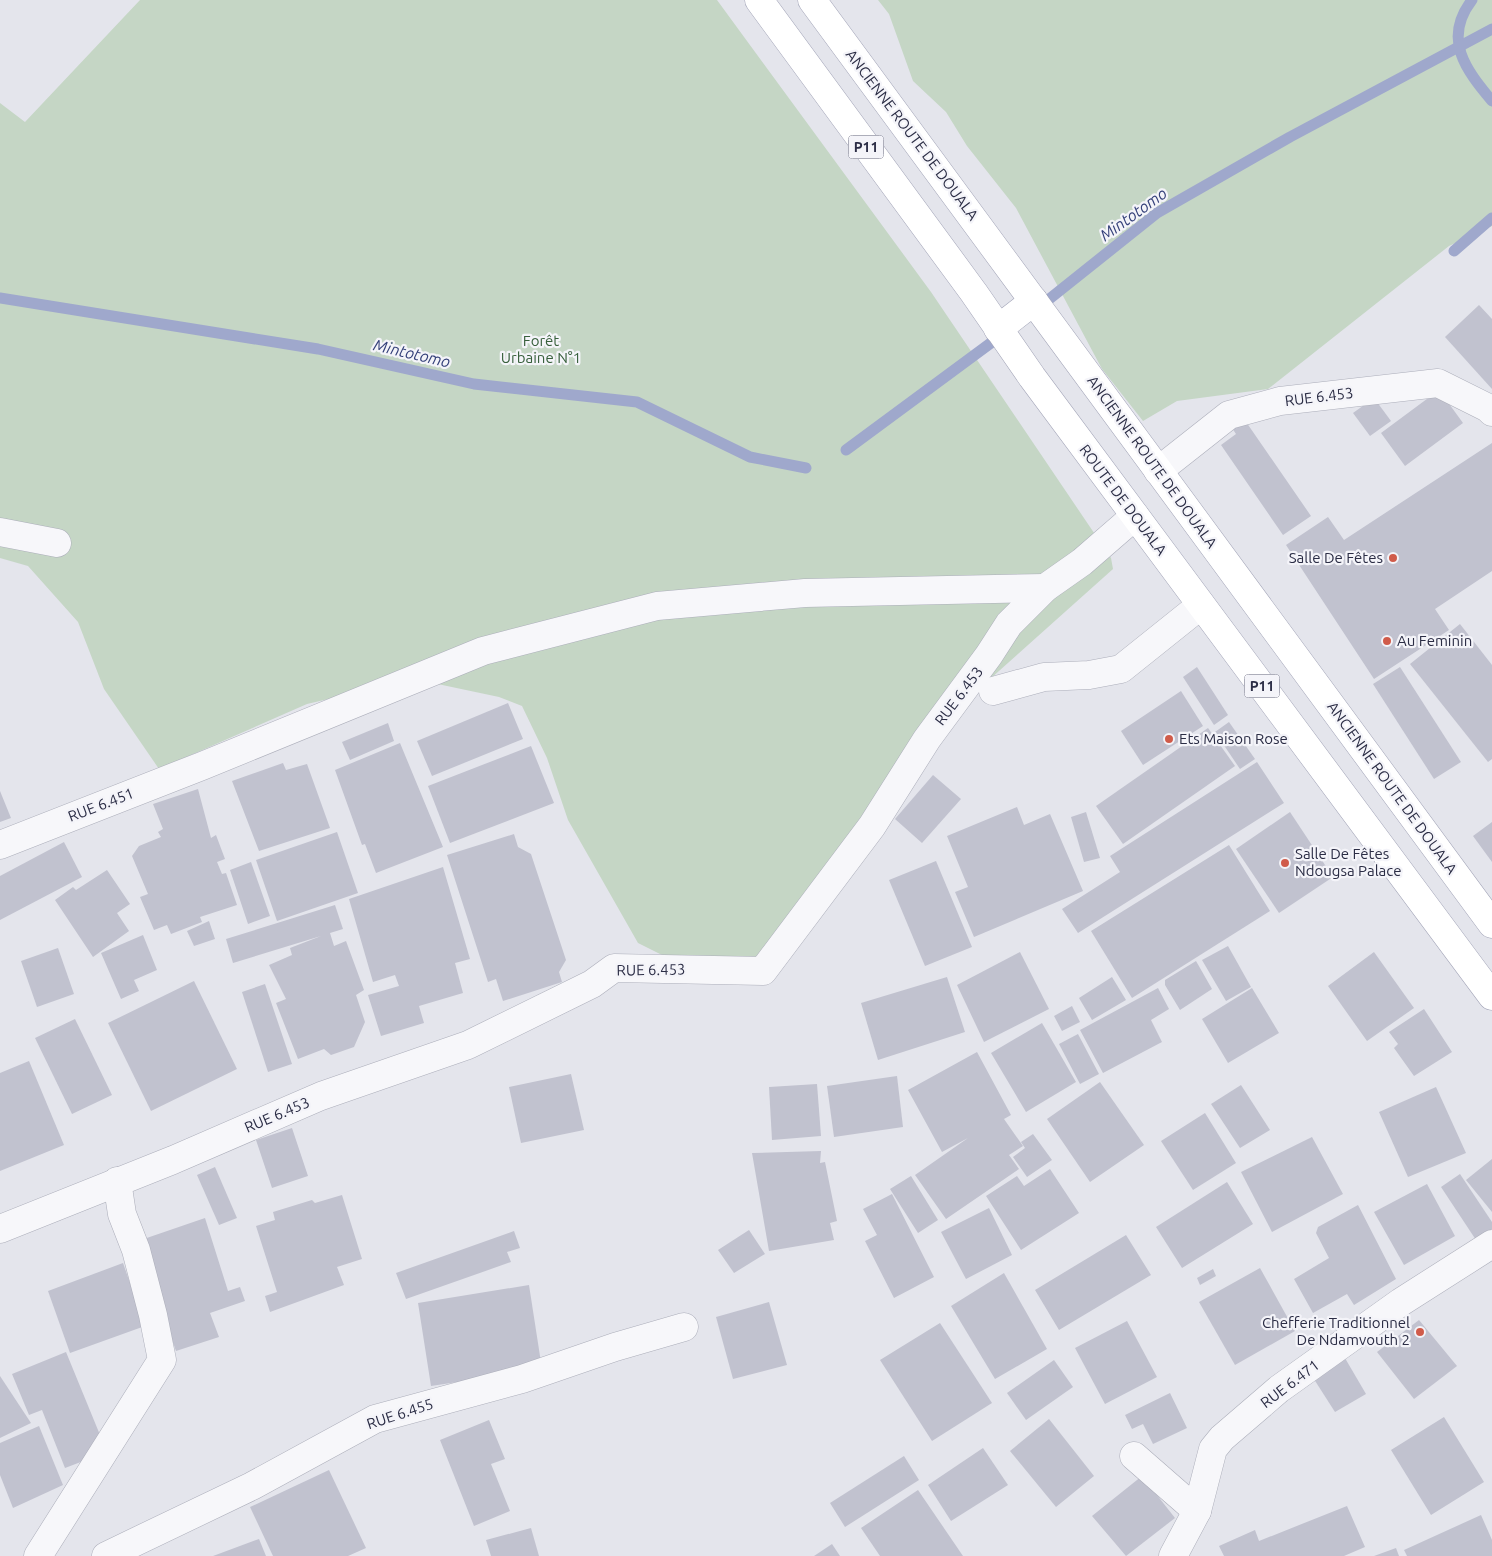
<svg xmlns="http://www.w3.org/2000/svg" width="1492" height="1556" font-family="Ubuntu,sans-serif">
<style>
.green{fill:#c5d6c5}
.lines{fill:none;stroke-linecap:round;stroke-linejoin:round}
.stream{stroke:#9fa8cc;stroke-width:11}
.building{fill:#c1c2cf}
.minor-casing{stroke:#acaeba;stroke-width:29}
.major-casing{stroke:#a3a5b8;stroke-width:29}
.minor{stroke:#f7f7fa;stroke-width:28}
.major{stroke:#fff;stroke-width:28}
.poi-dot{fill:#d05b4a;stroke:#f4f4f9;stroke-width:2}
.labels{text-anchor:middle;stroke-width:4.5;stroke-linejoin:round;paint-order:stroke}
.shield{fill:#f4f4f9;stroke:#67697b;stroke-width:1}
.shield-label{font-size:14px;font-weight:bold;fill:#2b2d45}
.street-label{font-size:15px;fill:#2b2d45;stroke:#f4f4f9}
.park-label{font-size:15px;fill:#38603c;stroke:#f4f4f9}
.poi-label{font-size:15px;fill:#2b2d45;stroke:#f4f4f9;text-anchor:start}
.water-label{font-size:16px;font-style:italic;fill:#344079;stroke:#f4f4f9}
</style>
<rect width="100%" height="100%" fill="#e4e5ec"/>
<g class="green">
<path d="M140,0h577l214,292 180,266 2,11 -123,110 -94,106 -136,183 -88,-8 -34,-17 -70,-123 -21,-62 -25,-52 -23,-9 -85,-18 -107,25 -148,65 -55,-80 -26,-67 -50,-56 -28,-8v-455l25,19z"/>
<path d="M878,0h614v226l-43,20 -181,143 -91,12 -34,20 -41,-52 -86,-161 -49,-62 -21,-34 -33,-31 -24,-67z"/>
</g>
<g class="lines">
<g class="stream">
<path d="M1472,0c-30,39 -6,70 20,101"/>
<path d="M1454,251l38,-33"/>
<path d="M0,298l318,51 156,35 163,18 113,55 56,11"/>
<path d="M1038,308l119,-95 133,-76 202,-108"/>
<path d="M846,450l157,-116"/>
</g>
</g>
<g class="building">
<path d="M1479,305l13,14v70l-47,-52z"/>
<path d="M1439,390l24,33 -58,43 -24,-33z"/>
<path d="M1374,398l17,23 -21,15 -17,-23z"/>
<path d="M1242,416l69,100 -28,19 -62,-90 15,-11 -6,-9z"/>
<path d="M1492,443v128l-57,38 14,21 -75,49 -88,-134 42,-28 16,23z"/>
<path d="M1460,624l32,41v94l-4,3 -78,-98z"/>
<path d="M1197,667l31,48 -14,10 -31,-48z"/>
<path d="M1400,667l61,95 -27,17 -61,-95z"/>
<path d="M1181,691l22,35 -60,39 -22,-34z"/>
<path d="M508,703l15,36 -91,37 -15,-35z"/>
<path d="M1229,722l26,37 -15,10 -25,-37z"/>
<path d="M388,723l6,18 -44,19 -8,-18z"/>
<path d="M1208,728l27,38 -112,78 -27,-38z"/>
<path d="M400,743l43,104 -67,26 -11,-29 -3,1 -27,-75z"/>
<path d="M531,746l23,57 -104,40 -22,-57z"/>
<path d="M1257,762l27,41 -206,130 -16,-24 58,-37 -10,-16z"/>
<path d="M283,763l3,7 21,-6 23,64 -71,23 -27,-70z"/>
<path d="M933,775l28,24 -39,44 -27,-24z"/>
<path d="M198,789l13,49 5,-3 9,24 -8,3 5,12 4,-1 11,32 -37,12 2,5 -31,12 -4,-9 -13,5 -14,-33 8,-3 -16,-38 7,-10 22,-9 -3,-5 5,-3 -10,-25z"/>
<path d="M0,791l11,27 -11,4z"/>
<path d="M1017,807l7,18 26,-11 33,77 -109,46 -19,-45 13,-5 -21,-51z"/>
<path d="M1086,812l14,46 -16,4 -13,-45z"/>
<path d="M1290,812l43,65 -54,36 -43,-64z"/>
<path d="M1492,822v40l-19,-26z"/>
<path d="M337,832l21,61 -81,28 -21,-61z"/>
<path d="M514,834l4,13 13,7 35,106 -7,12 3,10 -59,19 -7,-22 -8,3 -41,-127z"/>
<path d="M64,842l18,35 -82,43v-44z"/>
<path d="M1229,845l41,66 -138,87 -41,-67z"/>
<path d="M936,861l36,86 -47,19 -36,-86z"/>
<path d="M251,862l19,54 -22,8 -18,-54z"/>
<path d="M443,867l27,92 -15,4 8,30 -44,13 5,17 -43,13 -13,-41 31,-9 -4,-11 -22,7 -24,-83z"/>
<path d="M107,870l23,34 -13,9 12,18 -36,26 -38,-57 18,-13 3,3z"/>
<path d="M335,905l8,24 -13,4 4,13 12,-5 18,49 -8,5 9,27 -11,25 -23,8 -7,-6 -26,10 -22,-56 10,-4 -17,-34 23,-10 -2,-7 31,-12 -88,27 -7,-24z"/>
<path d="M209,921l6,18 -21,7 -7,-15z"/>
<path d="M143,935l14,35 -23,10 5,11 -18,8 -20,-46z"/>
<path d="M1228,946l23,41 -25,14 -24,-41z"/>
<path d="M58,948l16,46 -37,13 -16,-46z"/>
<path d="M1020,952l29,57 -65,33 -27,-57z"/>
<path d="M1374,952l40,56 -47,33 -39,-55z"/>
<path d="M1196,961l16,28 -32,21 -15,-25v-5z"/>
<path d="M947,977l18,55 -87,28 -17,-57z"/>
<path d="M1112,977l14,23 -34,20 -13,-22z"/>
<path d="M194,981l43,88 -86,42 -43,-88z"/>
<path d="M265,984l27,80 -24,8 -26,-80z"/>
<path d="M1158,988l11,21 -18,11 11,22 -59,31 -23,-43z"/>
<path d="M1252,988l27,45 -51,30 -26,-44z"/>
<path d="M1072,1006l8,16 -18,9 -8,-15z"/>
<path d="M1424,1009l28,43 -38,24 -20,-28 4,-4 -9,-12z"/>
<path d="M75,1019l37,76 -40,19 -37,-76z"/>
<path d="M1042,1023l34,59 -50,30 -35,-59z"/>
<path d="M1078,1034l21,40 -19,10 -21,-40z"/>
<path d="M977,1052l34,63 -7,4 19,27 -14,9 10,14 -73,50 -31,-44 53,-37 -26,14 -34,-62z"/>
<path d="M29,1061l35,84 -64,26v-98z"/>
<path d="M571,1074l13,56 -63,13 -12,-56z"/>
<path d="M897,1076l6,51 -69,10 -7,-51z"/>
<path d="M1100,1082l44,63 -54,37 -43,-63z"/>
<path d="M817,1084l4,52 -49,4 -3,-53z"/>
<path d="M1241,1085l29,45 -30,18 -29,-44z"/>
<path d="M1436,1087l30,66 -58,24 -29,-65z"/>
<path d="M1205,1113l31,50 -43,27 -32,-49z"/>
<path d="M292,1128l16,48 -36,12 -16,-48z"/>
<path d="M1033,1134l19,26 -25,17 -14,-20 12,-9 -4,-6z"/>
<path d="M1312,1137l31,57 -71,38 -31,-60z"/>
<path d="M821,1151l-1,12 5,-1 12,59 -7,2 4,17 -65,11 -17,-98z"/>
<path d="M1492,1159v53l-26,-32z"/>
<path d="M215,1167l22,51 -18,7 -22,-50z"/>
<path d="M1050,1169l29,44 -58,37 -35,-54 31,-20 7,10z"/>
<path d="M1460,1174l32,48v7l-16,11 -35,-53z"/>
<path d="M911,1176l27,44 -20,13 -28,-44z"/>
<path d="M1227,1182l26,42 -71,44 -26,-41z"/>
<path d="M1427,1184l28,52 -51,29 -30,-53z"/>
<path d="M892,1194l42,83 -40,21 -29,-57 12,-6 -14,-26z"/>
<path d="M342,1195l20,64 -25,8 7,18 -74,27 -5,-16 12,-4 -21,-66 19,-6 -2,-8 39,-12 3,3z"/>
<path d="M1358,1205l38,74 -42,26 -7,-11 -34,19 -19,-34 35,-21 -13,-25 2,-6z"/>
<path d="M989,1208l23,47 -46,24 -25,-47z"/>
<path d="M205,1218l23,73 12,-4 5,14 -35,12 9,24 -43,14 -38,-110z"/>
<path d="M749,1230l16,24 -31,19 -16,-23z"/>
<path d="M514,1231l6,17 -13,4 4,10 -105,37 -10,-26z"/>
<path d="M1126,1235l25,40 -92,55 -24,-40z"/>
<path d="M123,1263l22,63 -75,27 -22,-62z"/>
<path d="M1260,1268l35,63 -60,34 -36,-63z"/>
<path d="M1213,1269l3,7 -16,9 -3,-7z"/>
<path d="M1004,1273l43,76 -52,30 -44,-73z"/>
<path d="M529,1285l13,84 -111,17 -13,-83z"/>
<path d="M769,1302l18,63 -54,14 -17,-62z"/>
<path d="M1419,1320l38,46 -43,33 -37,-47z"/>
<path d="M1127,1321l30,56 -52,27 -30,-56z"/>
<path d="M940,1323l52,80 -60,38 -52,-81z"/>
<path d="M66,1352l41,100 -42,16 -23,-58 -13,5 -17,-41z"/>
<path d="M1342,1353l24,41 -31,18 -25,-39z"/>
<path d="M1054,1360l19,27 -47,33 -19,-27z"/>
<path d="M0,1376l31,47 -31,15z"/>
<path d="M1170,1393l17,35 -34,16 -10,-20 -11,5 -7,-14z"/>
<path d="M1444,1417l40,65 -53,33 -40,-65z"/>
<path d="M1049,1419l45,57 -38,31 -46,-56z"/>
<path d="M489,1420l16,39 -14,5 19,47 -36,15 -34,-86z"/>
<path d="M39,1426l24,59 -50,23 -13,-33v-32z"/>
<path d="M983,1448l25,37 -57,36 -23,-36z"/>
<path d="M904,1456l15,24 -74,47 -15,-24z"/>
<path d="M329,1470l37,78 -18,8h-75l-23,-49z"/>
<path d="M1142,1476l33,42 -49,38 -34,-40z"/>
<path d="M918,1490l45,66h-83l-19,-28z"/>
<path d="M1347,1506l18,41 -21,9h-120l-5,-10 36,-16 4,11z"/>
<path d="M1481,1515l11,25v16h-85l-3,-6z"/>
<path d="M531,1528l8,28h-48l-5,-16z"/>
<path d="M259,1539l7,17h-53z"/>
<path d="M832,1544l8,12h-26z"/>
<path d="M1396,1548l3,8h-25z"/>
</g>
<g class="lines">
<defs>
<g id="minor">
<path d="M1158,471l71,-56 51,-14 158,-18 50,25 4,4"/>
<path d="M0,532l57,11"/>
<path d="M993,691l51,-14 45,-2 32,-6 80,-64"/>
<path d="M0,845l202,-79 281,-115 174,-45 148,-13 240,-5"/>
<path d="M0,1229l173,-69 148,-64 147,-51 124,-61 22,-16 149,3 109,-145 55,-87 62,-84 20,-31 36,-36 37,-26 53,-46"/>
<path d="M1134,1456l63,55"/>
<path d="M38,1556l124,-196 -9,-45 -17,-65 -14,-36 -5,-33"/>
<path d="M106,1556l146,-70 123,-67 147,-40 93,-32 69,-20"/>
<path d="M1173,1556l24,-45 16,-62 9,-11 57,-49 122,-87 91,-58"/>
</g>
<g id="major">
<path d="M759,0l215,293 58,84 460,619"/>
<path d="M812,0l680,924"/>
<path d="M998,329l36,-28"/>
</g>
</defs>
<use href="#minor" class="minor-casing"/>
<use href="#major" class="major-casing"/>
<use href="#minor" class="minor"/>
<use href="#major" class="major"/>
</g>
<g class="poi-dot">
<circle cx="1393" cy="558" r="5"/>
<circle cx="1387" cy="641" r="5"/>
<circle cx="1169" cy="739" r="5"/>
<circle cx="1285" cy="863" r="5"/>
<circle cx="1420" cy="1332" r="5"/>
</g>
<g class="labels">
<g class="shield">
<rect x="848.5" y="135.5" width="35" height="23" rx="4"/>
<rect x="1244.5" y="674.5" width="35" height="23" rx="4"/>
</g>
<g class="shield-label">
<text x="866" y="152">P11</text>
<text x="1262" y="691">P11</text>
</g>
<g class="street-label">
<text transform="translate(912 135) rotate(53)" y="5">ANCIENNE ROUTE DE DOUALA</text>
<text transform="translate(1319 397) rotate(-7)" y="5">RUE 6.453</text>
<text transform="translate(1152 462) rotate(54)" y="5">ANCIENNE ROUTE DE DOUALA</text>
<text transform="translate(1123 500) rotate(53)" y="5">ROUTE DE DOUALA</text>
<text transform="translate(959 696) rotate(-53)" y="5">RUE 6.453</text>
<text transform="translate(1392 788) rotate(54)" y="5">ANCIENNE ROUTE DE DOUALA</text>
<text transform="translate(101 805) rotate(-21)" y="5">RUE 6.451</text>
<text transform="translate(651 970) rotate(-1)" y="5">RUE 6.453</text>
<text transform="translate(277 1115) rotate(-23)" y="5">RUE 6.453</text>
<text transform="translate(1290 1384) rotate(-37)" y="5">RUE 6.471</text>
<text transform="translate(400 1414) rotate(-18)" y="5">RUE 6.455</text>
</g>
<g class="park-label">
<text x="541" y="346">Forêt<tspan x="541" dy="17">Urbaine N°1</tspan></text>
</g>
<g class="poi-label">
<text x="1383" y="563" text-anchor="end">Salle De Fêtes</text>
<text x="1397" y="646">Au Feminin</text>
<text x="1179" y="744">Ets Maison Rose</text>
<text x="1295" y="859">Salle De Fêtes<tspan x="1295" dy="17">Ndougsa Palace</tspan></text>
<text x="1410" y="1328" text-anchor="end">Chefferie Traditionnel<tspan x="1410" dy="17">De Ndamvouth 2</tspan></text>
</g>
<g class="water-label">
<text transform="translate(1133 214) rotate(-36)" y="6">Mintotomo</text>
<text transform="translate(412 353) rotate(13)" y="6">Mintotomo</text>
</g>
</g>
</svg>
